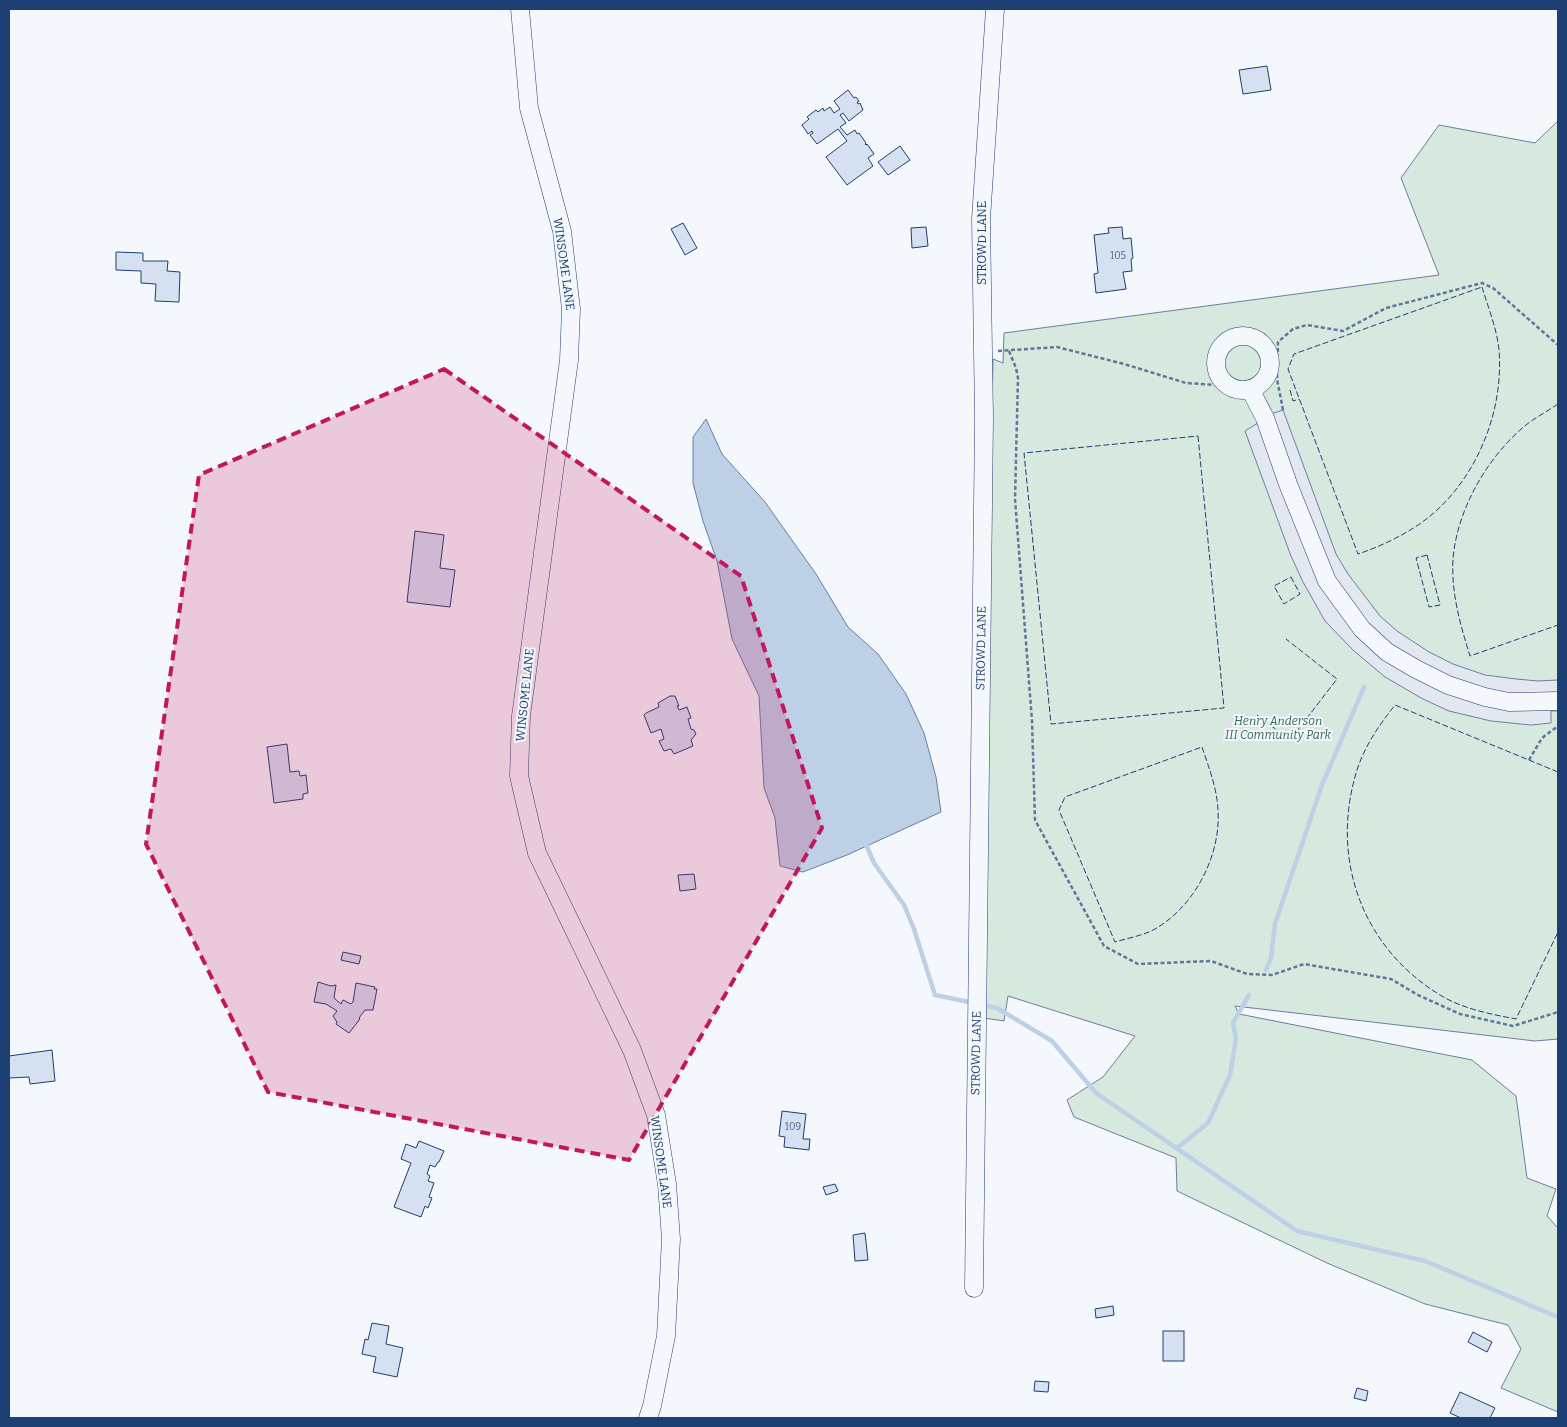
<svg xmlns="http://www.w3.org/2000/svg" width="1567" height="1427" font-family="Bitter,serif">
<style>
.green{fill:#d7e8df;stroke:#687fa3}
.parking{fill:#e3e8f0;stroke:#687fa3}
.water{fill:#bed0e5;stroke:#687fa3}
.lines{fill:none;stroke-linecap:round;stroke-linejoin:round}
.stream{stroke:#bed0e5;stroke-width:4.5}
.building{fill:#d5e0f0;stroke:#1d3f73}
.minor-casing{stroke:#1d3f73;stroke-width:19}
.path{stroke:#5e769c;stroke-width:2.5;stroke-dasharray:4 2.5;stroke-linecap:butt}
.minor{stroke:#f4f7fb;stroke-width:18}
.fence{stroke:#1d3f73;stroke-width:1;stroke-dasharray:6 2.5;stroke-linecap:butt}
.marked{fill:#c2185b;fill-opacity:0.2;stroke:#c2185b;stroke-width:4;stroke-dasharray:10 6;stroke-linejoin:round}
.labels{text-anchor:middle;stroke-width:4;stroke-linejoin:round;paint-order:stroke}
.number-label{font-size:10px;fill:#4b6792}
.street-label{font-size:12px;fill:#1d3f73;stroke:#f4f7fb}
.park-label{font-size:12px;font-style:italic;fill:#2c6c60;stroke:#f4f7fb}
</style>
<rect width="100%" height="100%" fill="#f4f7fb"/>
<path class="green" d="M1558,121v918l-23,2 -300,-35 4,8 233,46 44,36 11,82 29,11 -9,27 11,12v184l-57,-24 20,-39 -13,-24 -83,-21 -98,-41 -150,-72 -1,-33 -102,-41 -7,-17 36,-23 32,-41 -127,-40 -4,25 -20,-3 -2,-29 11,-630 10,4 1,-30 435,-58 -38,-97 38,-53 96,18z"/>
<path class="parking" d="M1283,410l53,144 12,20 32,42 17,15 32,21 24,12 32,11 31,4 22,2 20,-1v31h-7v12l-20,2 -40,-4 -42,-10 -26,-12 -38,-22 -32,-27 -28,-29 -22,-39 -12,-26 -46,-125 29,-18z"/>
<path class="water" d="M706,419l16,35 43,48 51,72 32,53 30,27 28,40 18,39 12,44 5,35 -94,43 -44,17 -23,-6 -5,-48 -11,-30 -5,-92 -27,-57 -15,-78 -14,-40 -10,-38v-46z"/>
<g class="lines">
<g class="stream">
<path d="M865,842l9,21 30,42 10,24 21,66 39,8"/>
<path d="M1266,970l5,-12 4,-34 47,-139 42,-98"/>
<path d="M982,1005l15,3 55,33 44,52 201,138 128,30 133,56"/>
<path d="M1177,1148l31,-25 22,-48 6,-36 -3,-16 16,-28"/>
</g>
</g>
<g class="building">
<path d="M1267,66l4,24 -28,4 -4,-24z"/>
<path d="M848,90l6,8 2,-1 3,4 -2,1 1,2 2,-1 3,7 -14,11 -6,-8 -3,2 6,8 -6,4 7,8 8,-5 2,4 2,-1 7,10 -1,1 1,1 1,-1 7,10 -6,4 5,8 -26,19 -21,-28 21,-16 -9,-12 -21,15 -7,-9 3,-2 -1,-2 -4,3 -6,-9 7,-6 -2,-2 9,-7 2,2 5,-4 1,3 6,-4 4,6 6,-4 -6,-8z"/>
<path d="M900,146l10,14 -22,15 -10,-13z"/>
<path d="M683,223l14,25 -12,7 -14,-26z"/>
<path d="M926,227l2,19 -16,2 -1,-20z"/>
<path d="M1122,227l1,12 8,-1 2,20 -2,1 1,12 -9,1 3,17 -30,4 -2,-19 4,-1 -4,-38 15,-2 -1,-5z"/>
<path d="M116,252l27,1v8h25l-1,10 13,1 -1,30 -24,-1 1,-17 -15,-1v-12l-25,-1z"/>
<path d="M415,531l29,4 -4,33 15,2 -5,37 -43,-5z"/>
<path d="M670,696h5l4,10h-2l2,4 8,-3 4,11 -3,1 3,10 3,1 2,4 -5,6 2,6 -19,8 -3,-5 -7,2 -5,-10 5,-2 -3,-10 -10,4 -7,-18 2,-2 13,-6 -1,-4z"/>
<path d="M287,744l3,28 9,-1 1,5 6,-1 2,18 -5,1v5l-29,4 -7,-56z"/>
<path d="M694,874l2,15 -16,2 -2,-16z"/>
<path d="M343,952l18,4 -2,8 -18,-4z"/>
<path d="M318,982l13,4 5,-1 -2,13 7,6 2,-4 8,4 2,-2 3,-19 19,4 -1,2h3l-4,21h-8l-6,8 1,1 -11,14 -13,-9 1,-2 -4,-6 4,-5 -11,-7 -12,-2z"/>
<path d="M52,1050l3,31 -25,3 -1,-7 -20,1v-22z"/>
<path d="M782,1111l24,3 -3,25h7l-1,11 -25,-3 1,-10 -6,-1z"/>
<path d="M419,1141l25,10 -5,11h-1l-3,5 -5,-2 -3,9 3,2 -2,5 6,2 -5,14 3,1 -4,10 -3,-2 -4,11 -27,-10 17,-44 -10,-4 5,-15 10,4z"/>
<path d="M835,1184l3,7 -12,4 -3,-8z"/>
<path d="M865,1233l3,27 -13,1 -2,-26z"/>
<path d="M1113,1306l1,9 -18,3 -1,-9z"/>
<path d="M372,1323l17,3 -3,18 17,4 -6,29 -24,-5 3,-15 -14,-3 3,-15 3,1z"/>
<rect x="1163" y="1331" width="21" height="30"/>
<path d="M1473,1332l19,10 -5,10 -19,-10z"/>
<path d="M1035,1381l14,1 -1,10 -14,-1z"/>
<path d="M1357,1388l11,3 -2,10 -12,-3z"/>
<path d="M1460,1392l35,16 -5,10h-29l-11,-5z"/>
</g>
<g class="lines">
<defs>
<g id="minor">
<path d="M520,9l9,99 33,123 9,78 -2,51 -48,356 -2,60 18,77 95,197 24,65 11,69 4,55 -5,97 -14,70 -4,12"/>
<circle cx="1243" cy="363" r="27"/>
<path d="M1250,389l15,29 23,66 39,97 35,48 25,23 29,17 32,16 37,12 24,5 49,-1"/>
<path d="M974,1288l10,-870 -3,-199 14,-210"/>
</g>
</defs>
<use href="#minor" class="minor-casing"/>
<g class="path">
<path d="M998,351l59,-4 67,17 62,19 31,2 9,-1"/>
<path d="M1009,351l7,17 2,10 -3,121 17,222 3,99 69,126 34,18 73,-3 36,13 25,1 32,-11 87,15 27,16 42,19 53,12 45,-14"/>
<path d="M1283,410l-6,-31 1,-37 15,-13 14,-4 36,6 43,-23 96,-25 11,5 65,57"/>
<path d="M1529,760l13,-22 16,-12"/>
</g>
<use href="#minor" class="minor"/>
<g class="fence">
<path d="M1482,287c6,20 15,42 17,63 5,61 -22,128 -70,167 -20,16 -47,29 -71,37l-70,-185 6,-15z"/>
<path d="M1290,390l3,11 6,-2"/>
<path d="M1558,404c-10,7 -22,13 -32,21 -38,31 -69,84 -73,134 -2,33 7,65 17,97l88,-31"/>
<path d="M1198,436l26,272 -173,16 -27,-271z"/>
<path d="M1427,555l13,50 -11,2 -13,-49z"/>
<path d="M1291,577l9,17 -16,10 -10,-18z"/>
<path d="M1257,715l33,25 47,-61 -51,-40"/>
<path d="M1202,747c7,21 15,41 16,63 3,45 -23,96 -63,119 -13,7 -27,9 -40,13l-56,-132 6,-13z"/>
<path d="M1558,772l-163,-67c-15,19 -29,39 -37,62 -29,88 2,179 82,228 23,14 50,19 76,24l42,-87"/>
</g>
</g>
<path class="marked" d="M444,369l297,207 81,252 -193,332 -361,-68 -122,-248 53,-369z"/>
<g class="labels">
<g class="number-label">
<text x="1118" y="259">105</text>
<text x="793" y="1130">109</text>
</g>
<g class="street-label">
<text transform="translate(982 243) rotate(-90)" y="4">STROWD LANE</text>
<text transform="translate(564 264) rotate(82)" y="4">WINSOME LANE</text>
<text transform="translate(981 648) rotate(-89)" y="4">STROWD LANE</text>
<text transform="translate(525 695) rotate(-84)" y="4">WINSOME LANE</text>
<text transform="translate(976 1053) rotate(-89)" y="4">STROWD LANE</text>
<text transform="translate(661 1162) rotate(82)" y="4">WINSOME LANE</text>
</g>
<g class="park-label">
<text x="1278" y="725">Henry Anderson<tspan x="1278" dy="14">III Community Park</tspan></text>
</g>
</g>
<rect width="1567" height="1427" fill="none" stroke="#1d3f73" stroke-width="20"/>
</svg>
